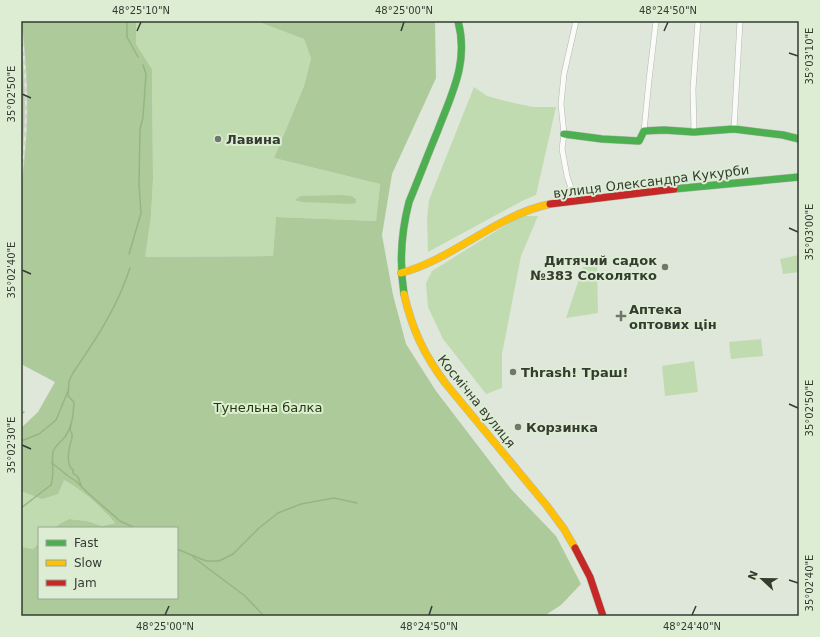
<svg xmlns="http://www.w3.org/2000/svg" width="820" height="637" font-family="'DejaVu Sans',sans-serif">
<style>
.green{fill:#c1dbb1}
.forest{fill:#adca9b}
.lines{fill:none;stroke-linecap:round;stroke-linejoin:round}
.stream{stroke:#95b77f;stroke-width:1.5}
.street-casing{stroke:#b3b9af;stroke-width:6}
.fast-casing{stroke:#b3b9af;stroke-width:8}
.slow-casing{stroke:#b3b9af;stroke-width:8}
.jam-casing{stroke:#b3b9af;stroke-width:8}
.street{stroke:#fafbf9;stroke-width:5}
.fast{stroke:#4caf50;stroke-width:7}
.slow{stroke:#ffc107;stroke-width:7}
.jam{stroke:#c62828;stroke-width:7}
.rail-casing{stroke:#cfd2cd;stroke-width:3}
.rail{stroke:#ddedd4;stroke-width:1.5;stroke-dasharray:4.5;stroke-linecap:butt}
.ticks{fill:none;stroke:#353b31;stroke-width:1.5}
.poi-dot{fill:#70776c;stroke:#ddedd4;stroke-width:1.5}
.labels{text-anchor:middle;stroke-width:4;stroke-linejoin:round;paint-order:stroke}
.poi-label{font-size:13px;font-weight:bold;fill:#353b31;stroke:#ddedd4;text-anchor:start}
.street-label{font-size:13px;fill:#353b31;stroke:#ddedd4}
.park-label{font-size:13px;fill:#1f3b04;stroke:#ddedd4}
.neatline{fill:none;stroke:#353b31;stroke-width:1.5}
.ticks-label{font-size:10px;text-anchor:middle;fill:#353b31}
</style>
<rect width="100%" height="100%" fill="#dee7da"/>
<g class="green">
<path d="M136,21h120l48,18 7,18 -7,29 -30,72 106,26 -4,37 -100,-4 -3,39 -129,1 7,-41 2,-37 -1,-110 -16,-25z"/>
<path d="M474,87l13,9 22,6 24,5h23l-20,88 -12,5 -96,52 -1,-33 2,-19z"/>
<path d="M520,216h18l-17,40 -19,98v34l-16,6 -43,-55 -15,-32 -2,-24 6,-12z"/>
<path d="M799,255v17l-16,2 -3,-15z"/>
<path d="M583,267h14l1,46 -32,5z"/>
<path d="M761,339l2,17 -32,3 -2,-17z"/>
<path d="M694,361l4,31 -33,4 -3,-30z"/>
<path d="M64,480c20,11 35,26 51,43l-13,3 -15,-5 -18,-2 -10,5 -4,4h-16v15l-6,6 -12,-1v-57l7,2z"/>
</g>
<g class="forest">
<path d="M21,21h115v23l16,25 1,110 -2,37 -6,41 128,-1 3,-39 100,4 4,-37 -106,-26 30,-72 7,-28 -7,-19 -48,-18h178l1,2 1,55 -44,96 -10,61 11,60 13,49 30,47 75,98 45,47 25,48 -20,21 -17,11h-523v-69l12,2 6,-6v55h138v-70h-122l4,-4 10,-5 18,2 15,5 13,-3c-15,-17 -31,-32 -51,-43l-6,14 -16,5 -21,-8v-63l17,-16 17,-30 -34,-18z"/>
<path d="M341,195l10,1 5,3v4l-4,1 -50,-2 -7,-2 6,-4z"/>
</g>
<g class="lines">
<g class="stream">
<path d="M127,21v16l11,20"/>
<path d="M129,254l12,-41 -2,-28 1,-56 3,-12 3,-43 -3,-9"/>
<path d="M21,414l3,-2"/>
<path d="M71,425l-1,5 2,4v4c-3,8 -7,27 1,32v3l5,4 3,8"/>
<path d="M21,441l18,-7 17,-14 12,-29"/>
<path d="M52,463l16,13 9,6 12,12 31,27 15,7"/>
<path d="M21,508l30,-23c4,-12 0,-22 2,-33 2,-6 8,-11 12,-15 8,-12 8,-22 9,-35l-6,-6 1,-15 4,-8c23,-34 44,-65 57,-105"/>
<path d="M177,549l29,12h13l14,-7 26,-26 19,-15 23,-9 33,-6 23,5"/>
<path d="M193,557l52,39 19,20"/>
</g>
<defs>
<g id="street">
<path d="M734,129l6,-108"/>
<path d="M644,131l5,-51 7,-59"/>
<path d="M694,132l-1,-43 5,-68"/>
<path d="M575,200l-8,-24 -5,-27 2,-15 -3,-30 3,-30 12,-53"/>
</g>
<g id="fast">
<path d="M564,134l38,5 37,2 5,-10 20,-1 30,2 40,-3 49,6 16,4"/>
<path d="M674,189l125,-12"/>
<path d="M404,294c-5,-32 -3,-61 5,-92 10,-24 19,-48 29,-72 14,-37 31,-68 20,-109"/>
</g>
<g id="slow">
<path d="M401,273c53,-14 95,-58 149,-69"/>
<path d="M404,294c8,35 20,61 42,90l101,122 17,23 11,19"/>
</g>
<g id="jam">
<path d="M550,204l124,-15"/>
<path d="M575,548l15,29 13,39"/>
</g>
</defs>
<use href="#street" class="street-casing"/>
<use href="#fast" class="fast-casing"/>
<use href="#slow" class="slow-casing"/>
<use href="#jam" class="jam-casing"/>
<use href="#street" class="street"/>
<use href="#fast" class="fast"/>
<use href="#slow" class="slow"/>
<use href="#jam" class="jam"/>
<defs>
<path id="rail" d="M21,29c6,49 7,98 0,147"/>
</defs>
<use href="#rail" class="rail-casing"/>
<use href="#rail" class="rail"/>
</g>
<path class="ticks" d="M137,31l4,-9M401,31l3,-9M664,31l4,-9M789,53l9,3M22,94l9,4M789,228l9,4M22,270l9,4M789,404l9,4M22,445l9,4M789,580l9,3M165,615l4,-9M429,615l3,-9M692,615l4,-9"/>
<g class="poi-dot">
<circle cx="218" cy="139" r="4"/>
<circle cx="665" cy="267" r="4"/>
<path d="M619 310h4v4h4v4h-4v4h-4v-4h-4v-4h4z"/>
<circle cx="513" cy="372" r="4"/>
<circle cx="518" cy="427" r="4"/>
</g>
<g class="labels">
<g class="poi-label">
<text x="226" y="144">Лавина</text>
<text x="657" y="265" text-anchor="end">Дитячий садок<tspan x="657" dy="15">№383 Соколятко</tspan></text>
<text x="629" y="314">Аптека<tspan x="629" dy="15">оптових цін</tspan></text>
<text x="521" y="377">Thrash! Траш!</text>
<text x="526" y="432">Корзинка</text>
</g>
<g class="street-label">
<text transform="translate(651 181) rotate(-7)" y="5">вулиця Олександра Кукурби</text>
<text transform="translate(477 401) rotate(51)" y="5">Космічна вулиця</text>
</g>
<g class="park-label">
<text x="268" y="412">Тунельна балка</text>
</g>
</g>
<rect width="820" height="637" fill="none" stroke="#ddedd4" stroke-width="44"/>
<rect x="38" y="527" width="140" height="72" fill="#ddedd4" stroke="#9aa693"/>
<rect x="46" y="540" width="20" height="6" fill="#4caf50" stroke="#9aa693"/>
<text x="74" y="547" font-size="12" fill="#353b31">Fast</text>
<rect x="46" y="560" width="20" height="6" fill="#ffc107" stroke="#9aa693"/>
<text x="74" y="567" font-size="12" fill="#353b31">Slow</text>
<rect x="46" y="580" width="20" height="6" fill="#c62828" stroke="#9aa693"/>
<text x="74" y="587" font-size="12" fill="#353b31">Jam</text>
<g transform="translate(762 579) rotate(292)" stroke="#ddedd4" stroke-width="3" paint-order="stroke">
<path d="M0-3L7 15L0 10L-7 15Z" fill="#353b31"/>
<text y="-6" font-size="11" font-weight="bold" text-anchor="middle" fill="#353b31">N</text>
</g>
<rect x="22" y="22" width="776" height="593" class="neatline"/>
<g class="ticks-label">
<text x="141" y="14">48°25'10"N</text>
<text x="404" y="14">48°25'00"N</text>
<text x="668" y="14">48°24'50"N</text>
<text transform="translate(809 56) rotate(-90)" y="4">35°03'10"E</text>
<text transform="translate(11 94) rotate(-90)" y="4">35°02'50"E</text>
<text transform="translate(809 232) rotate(-90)" y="4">35°03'00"E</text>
<text transform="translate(11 270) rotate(-90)" y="4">35°02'40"E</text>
<text transform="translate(809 408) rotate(-90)" y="4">35°02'50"E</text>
<text transform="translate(11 445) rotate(-90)" y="4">35°02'30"E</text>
<text transform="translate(809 583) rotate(-90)" y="4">35°02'40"E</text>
<text x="165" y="630">48°25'00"N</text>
<text x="429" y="630">48°24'50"N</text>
<text x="692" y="630">48°24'40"N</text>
</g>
</svg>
